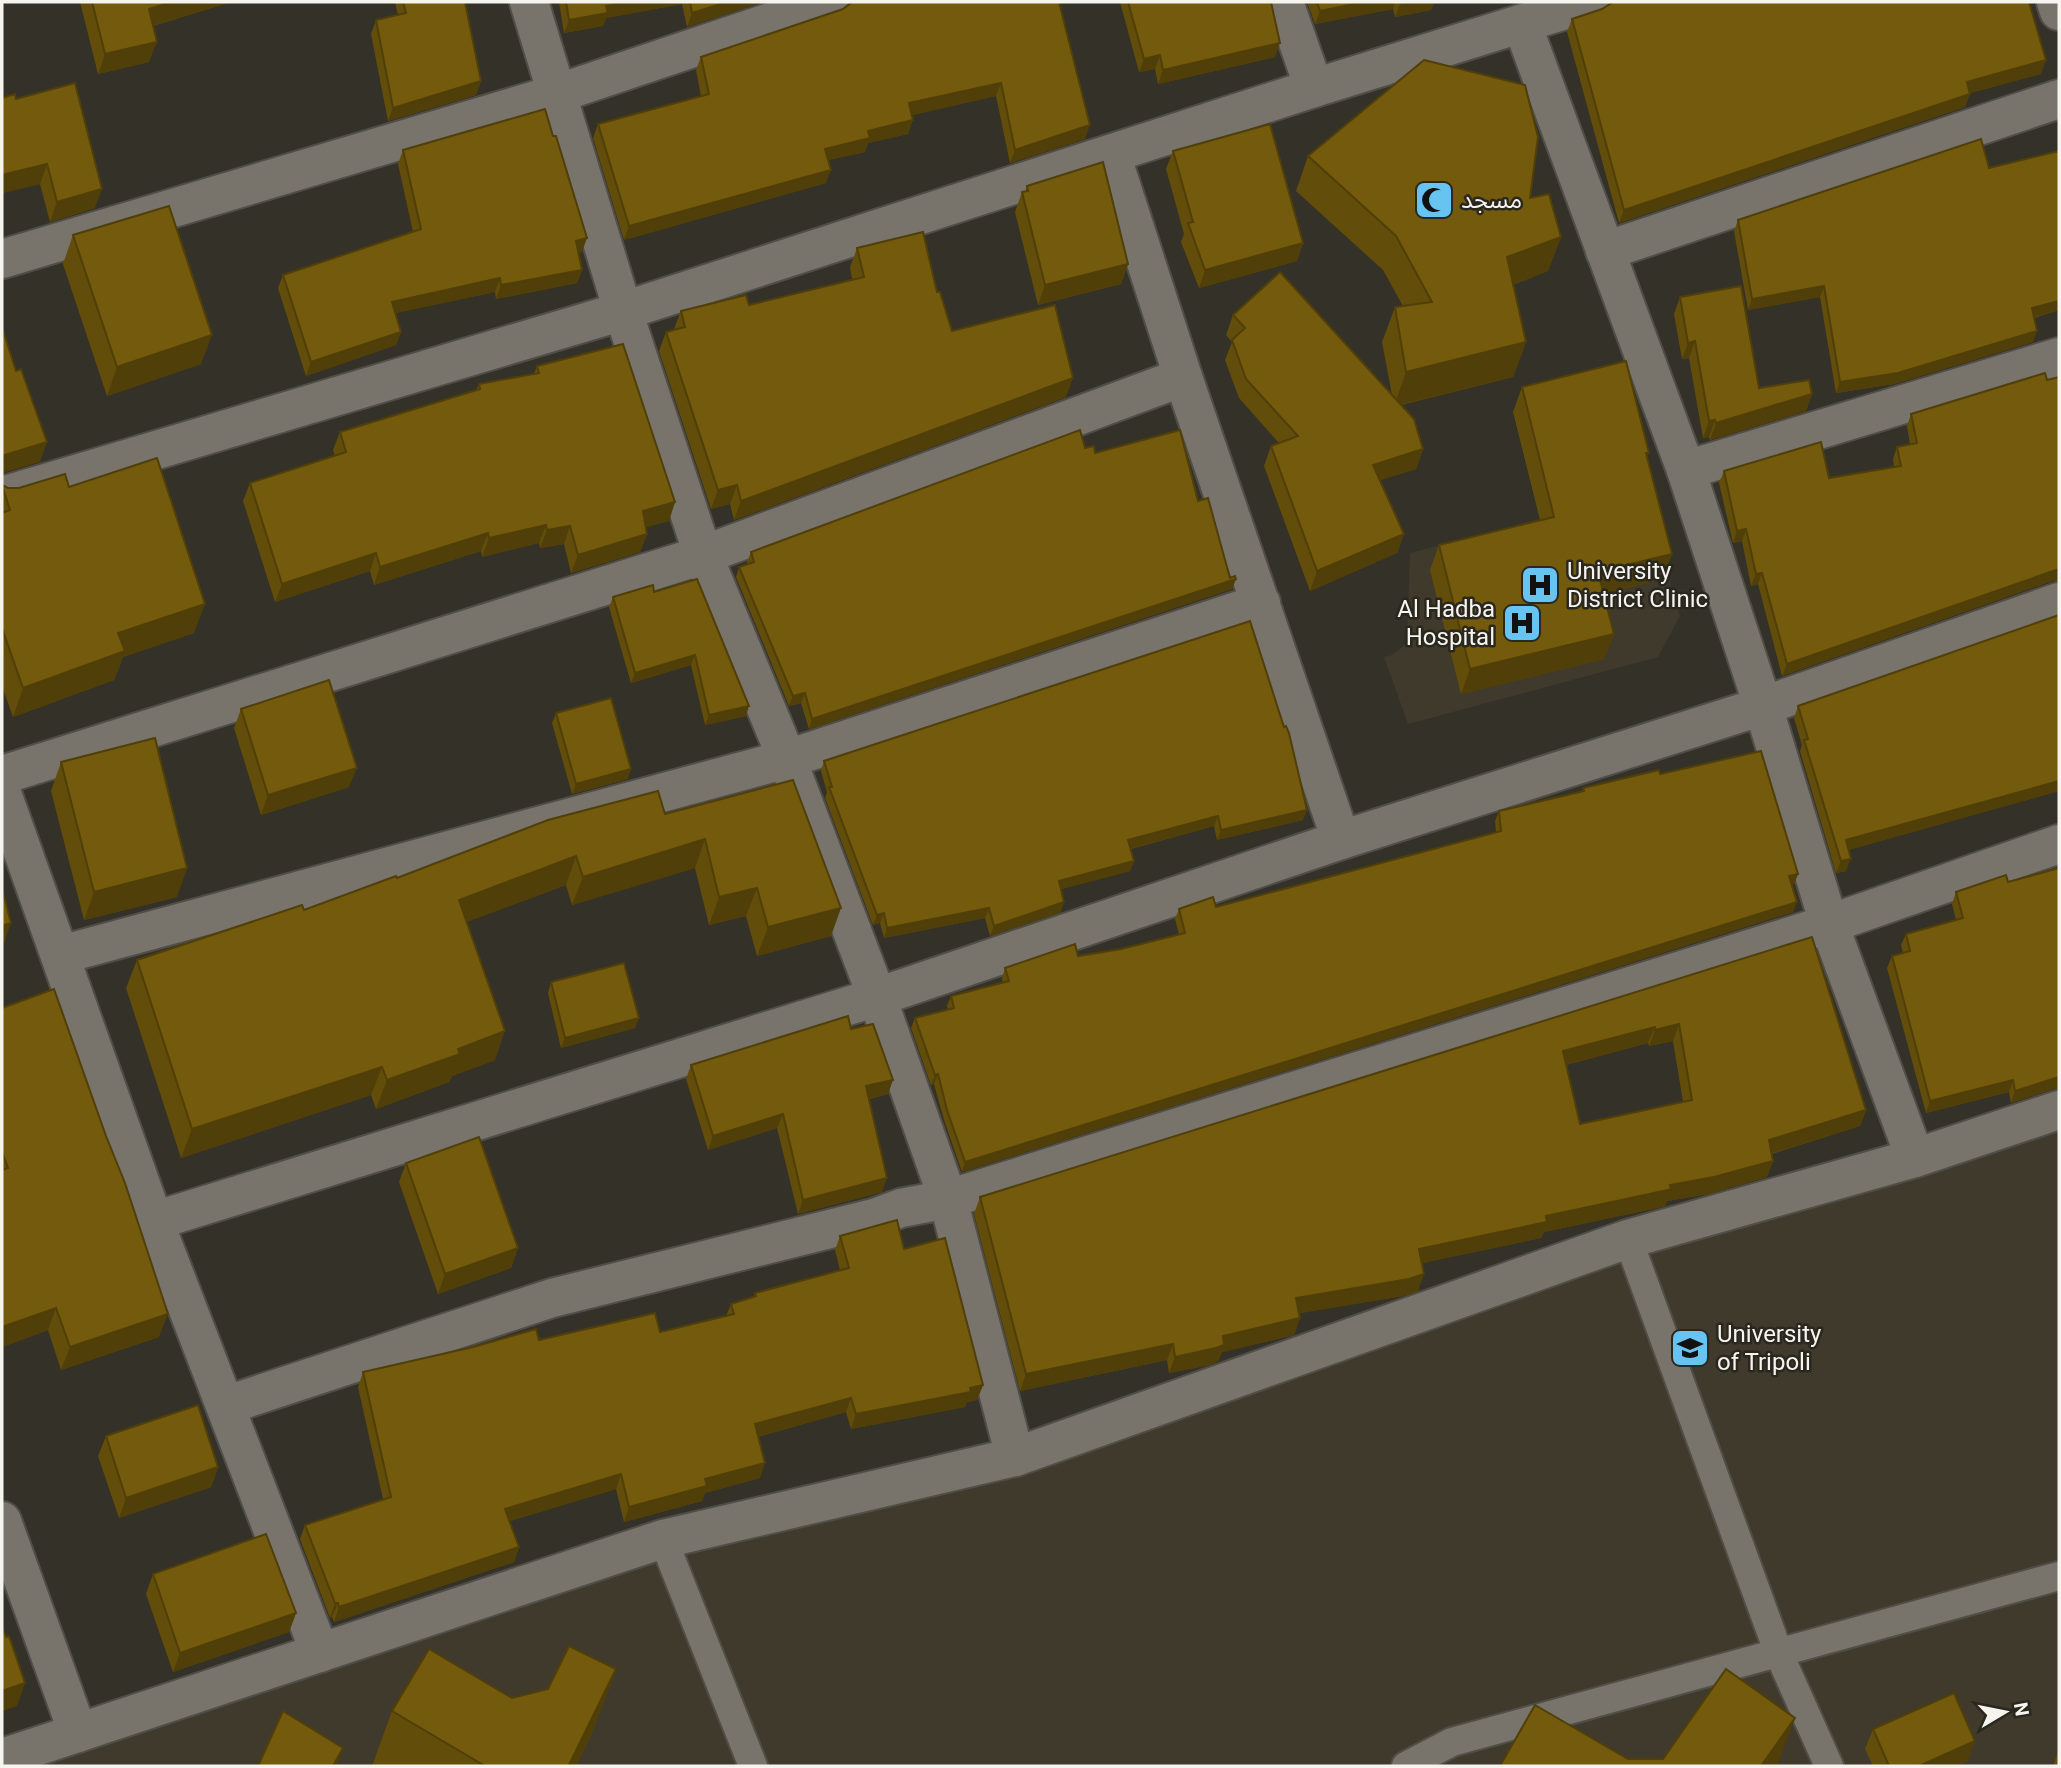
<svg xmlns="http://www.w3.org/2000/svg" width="2061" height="1768" font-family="Roboto,'Noto Sans Arabic',sans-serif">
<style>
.built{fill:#403a2d}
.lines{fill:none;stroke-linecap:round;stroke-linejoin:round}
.service-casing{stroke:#504e47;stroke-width:32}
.minor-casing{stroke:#504e47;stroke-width:42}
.service{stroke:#78746b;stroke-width:28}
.minor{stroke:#78746b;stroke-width:38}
.wall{fill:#634d0a;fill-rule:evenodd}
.shaded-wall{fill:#503f08}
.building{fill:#735a0c;stroke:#503f08;stroke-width:2;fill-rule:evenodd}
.labels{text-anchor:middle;stroke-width:5;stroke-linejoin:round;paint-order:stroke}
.poi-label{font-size:24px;fill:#f6f4ef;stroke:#2a271f;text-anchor:start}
</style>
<rect width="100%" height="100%" fill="#343129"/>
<g class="built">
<path d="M1642,492l38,124 -22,41 -250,67 -24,-67 8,-2 15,-12 3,-90z"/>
<path d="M2059,1110v656h-2057l661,-227 352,-82z"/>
</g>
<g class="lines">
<defs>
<g id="service">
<path d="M1628,1239l151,415 50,112"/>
<path d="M663,1539l90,227"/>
<path d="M1406,1766l46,-24 607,-166"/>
</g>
<g id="minor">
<path d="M529,2l94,309 80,244 84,204 90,238 71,202 67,258"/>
<path d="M1284,2l30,86"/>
<path d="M2056,2l3,9"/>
<path d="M1522,24l164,446 77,236 66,218 86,234"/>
<path d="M1111,154l72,223 158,463"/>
<path d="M1605,251l454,-152"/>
<path d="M2,259l554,-165 274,-92"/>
<path d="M1686,470l373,-113"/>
<path d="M2,496l621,-185 691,-223 277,-86"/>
<path d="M2,775l701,-220 480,-178"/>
<path d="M2,793l152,428 166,432"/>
<path d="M60,955l727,-196 474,-156"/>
<path d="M154,1221l723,-224 464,-157 422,-134 296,-104"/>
<path d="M227,1405l325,-107 322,-80 27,-10 47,-9 881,-275 230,-80"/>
<path d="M2,1521l76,212"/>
<path d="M2,1758l661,-219 352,-82 613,-218 287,-81 144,-48"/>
</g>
</defs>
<use href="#service" class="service-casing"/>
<use href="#minor" class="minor-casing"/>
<use href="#service" class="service"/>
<use href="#minor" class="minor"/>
</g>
<g class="wall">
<path d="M80,2h151l-78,24 -4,36 -51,12z"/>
<path d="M395,2h70l16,79 -5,14 -88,26 -17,-87 5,-14 22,-5z"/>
<path d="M559,2h203l-75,25 -5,-23 -76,14 -3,8 -39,7z"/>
<path d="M851,2h208l26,137 -75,24 -14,-67 -84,19 -4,19 -40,9 -3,9 -37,8 -2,23 -202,57 -31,-102 5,-14 103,-28 -5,-26 5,-13 142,-48z"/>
<path d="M1120,2h151l4,55 -117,27 -3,-15 -16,3z"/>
<path d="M1307,2h127l-3,8 -36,7 -2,-8 -78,15z"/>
<path d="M1612,2h417l12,72 -71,19 -5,14 -346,116 -52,-191 5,-13 30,-10 10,-6z"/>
<path d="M2,98l14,1 79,109 -45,14 -10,-38 -38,9z"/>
<path d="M403,150l179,102 -4,1 4,17 -5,13 -81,16 -1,-7 -100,21 6,19 -5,13 -90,31 -28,-88 5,-13 130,-43 -15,-68z"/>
<path d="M1173,151l130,92 -6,18 -98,27 -18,-46 3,-8 -18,-65z"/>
<path d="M1308,156l222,42 31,39 -13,34 -35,14 13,57 -13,35 -112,28 22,44 -7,20 -36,11 24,54 -7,19 -87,38 -46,-125 7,-20 8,-3 -40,-45 -14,-38 7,-18 -6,-7 7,-20 159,80 -10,-53 13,-35 8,-1 -20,-36 -87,-79z"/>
<path d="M1989,168l70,142 -25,8 -1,24 -139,42 -58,9 -16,-96 -72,13 -14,-79 4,-11z"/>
<path d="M1027,186l101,78 -7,20 -83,21 -23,-93 7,-20h3z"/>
<path d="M73,235l128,129 -94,32 -44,-132z"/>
<path d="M857,248l80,44 15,39 114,66 -332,123 -4,-16 -19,5 -52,-158 7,-19 8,-3 7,-18 68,-6 103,-26 -2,-12z"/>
<path d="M1680,297l79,91 53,6 -6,17 -96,29 -1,-3 -6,1 -14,-80 -7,1 -8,-45z"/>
<path d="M537,366l132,155 -23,6 1,7 -7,18 -69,21 -7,-29 -24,4 -1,-5 -57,14 -1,-6 -107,34 -4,-14 -95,31 -32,-101 7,-18 85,-27 -2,-6 7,-18 136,-42 3,-6 55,-10z"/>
<path d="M1522,387l125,71 25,96 -10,25 -59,15 11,40 -10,25 -143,35 -31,-124 9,-25 101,-25 -27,-108z"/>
<path d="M1911,414l141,167 -270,95 -24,-92 -7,2 -9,-45 -9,2 -14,-60 5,-12 105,7 65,-11 -1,-8 4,-12 13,-3 -3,-18z"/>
<path d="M1085,448l113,53 32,77 6,1 -4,10 -423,140 -8,-26 -12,3 -53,-129 3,-10 9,-3 -1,-2 4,-10z"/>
<path d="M2,485l6,3 61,-1 125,146 -71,24 -9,23 -101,37 -11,-31z"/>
<path d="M654,592l92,124 -41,9 -14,-60 -60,18 -22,-76 4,-10z"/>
<path d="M2059,615v176l-211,59 -2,21 -10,2 -36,-122 2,-6 -8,-27 4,-12z"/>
<path d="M241,709l108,78 -88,28 -27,-87z"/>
<path d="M556,713l72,66 -56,15 -20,-71z"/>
<path d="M824,761l479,59 -86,20 -3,-14 -83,23 3,12 -4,10 -69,18v23l-71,24 -5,-18 -101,20 -4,-15 -7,2 -48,-127 2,-6 -6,-21z"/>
<path d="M61,762l116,135 -93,23 -33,-129z"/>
<path d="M1660,774l138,100 -4,10h-2l1,28 -831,260 -18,-52 -10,-36 -3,1 -20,-57 4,-10 33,-8 -1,-4 4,-10 52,-13 -1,-5 3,-10 116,-19 58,-15 -4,-15 4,-10 37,-2 280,-75 -1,-11 4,-10 83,-19 1,-4z"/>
<path d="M793,780l38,156 -74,20 -11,-40 -37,9 -14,-57 -123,37 -6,-20 -100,37 29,138 -43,16 -3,6 -73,27 -5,-14 -190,63 -55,-170 11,-28 167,-50 93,-32 268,-64z"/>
<path d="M2059,868v221h-6l-42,14 -2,-11 -83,21 -39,-145 5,-12 11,-3 -2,-8 5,-11 50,-14 -4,-16 4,-12 52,-10z"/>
<path d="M1812,937l54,173 -6,16 -88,28 1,7 -6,16 -59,17 -41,7 -2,5 -3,1 -118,25 -3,6 -119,25 -4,28 -15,5 -104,17 1,5 -6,17 -72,17 -4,9 -8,4 -41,8 -2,-13 -147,31 -46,-177 6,-17zM1673,1041l10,61 -103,22 -14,-59 82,-22 1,3z"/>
<path d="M551,982l84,46 -74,20 -13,-55z"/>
<path d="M2,1008l157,329 -98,33 -13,-40 -46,17z"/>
<path d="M851,1029l37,65 -19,5 13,93 -84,22 -21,-86 -69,22 -22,-71 5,-14z"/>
<path d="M406,1163l112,85 -7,20 -73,26 -39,-112z"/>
<path d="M840,1236l64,13 79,136 -6,15 -10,2 -2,5 -114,22 -5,-17 -88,25 2,41 -55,15 -3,8 -78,21 -8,-33 -106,32 9,26 -5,15 -180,60 -2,-5 -2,1 -30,-79 5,-14 78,-26 -25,-112 5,-15 176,-32 121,-8 66,-16 5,-12 23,-7 1,-4 85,-23 -5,-20z"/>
<path d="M106,1436l112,31 -7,20 -92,31 -21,-62z"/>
<path d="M153,1574l143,39 -7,19 -116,40 -27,-78z"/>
<path d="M616,1669l-24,64 -16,33h-204l20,-55 120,-13z"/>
<path d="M1873,1729l95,32 -12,5h-83l-8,-17z"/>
<path d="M2059,1749v17h-6z"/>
</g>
<g class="shaded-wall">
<path d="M173,2h58l-90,27 8,-20z"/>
<path d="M626,2h57l-1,2 -76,14 -3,8 -39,7 5,-13 37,-14z"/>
<path d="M727,2h35l-75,25 5,-14z"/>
<path d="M1364,2h31l-2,7 -78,15 5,-13z"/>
<path d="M1409,2h25l-3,8 -36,7 5,-13z"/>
<path d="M157,42l-8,20 -51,12 7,-20z"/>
<path d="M1280,43l-5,14 -117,27 5,-14z"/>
<path d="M1160,55l-5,14 -16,3 5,-13z"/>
<path d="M2046,60l-5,14 -79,21 5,-13z"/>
<path d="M481,81l-5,14 -88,26 5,-13z"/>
<path d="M1001,83l-5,13 -92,21 5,-14z"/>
<path d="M1970,94l-5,13 -346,116 5,-13z"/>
<path d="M913,120l-5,14 -40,9 -3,9 -45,10 5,-13 43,-18z"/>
<path d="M1090,125l-5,14 -75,24 5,-13z"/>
<path d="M47,164l-7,20 -38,9v-18z"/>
<path d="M831,170l-5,13 -202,57 5,-14z"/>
<path d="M102,189l-7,19 -45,14 7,-20z"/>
<path d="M1561,237l-13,34 -54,21 13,-35z"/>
<path d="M587,238l-5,14 -11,3 5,-14z"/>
<path d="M1303,243l-6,18 -98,27 6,-18z"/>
<path d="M1128,264l-7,20 -83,21 7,-20z"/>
<path d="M582,270l-5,13 -81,16 5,-14z"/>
<path d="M500,278l-5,14 -108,23 5,-13z"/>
<path d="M1824,286l-4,11 -72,13 4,-11z"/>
<path d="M2059,301v9l-31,9 4,-11z"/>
<path d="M2037,331l-4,11 -139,42 -58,9 4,-11z"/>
<path d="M401,332l-5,13 -90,31 5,-14z"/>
<path d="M212,335l-11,29 -94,32 10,-29z"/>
<path d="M1695,341l-6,17 -7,1 6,-16z"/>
<path d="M1526,342l-13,35 -119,29 12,-34z"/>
<path d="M1073,378l-7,19 -332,123 7,-19z"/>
<path d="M1812,394l-6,17 -96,29 6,-17z"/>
<path d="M1715,420l-6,17 -6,1 6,-17z"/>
<path d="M47,442l-7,20 -38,11v-17z"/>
<path d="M1423,449l-7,20 -51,16 8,-20z"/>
<path d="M737,485l-7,19 -19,5 7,-19z"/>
<path d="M675,502l-6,19 -33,9 7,-19z"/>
<path d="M546,525l-7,18 -57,14 7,-19z"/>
<path d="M570,526l-6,18 -24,4 7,-18z"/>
<path d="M1746,529l-4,12 -9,2 4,-12z"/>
<path d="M488,533l-7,18 -107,34 6,-18z"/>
<path d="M647,534l-7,18 -69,21 7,-18z"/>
<path d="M1404,534l-7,19 -87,38 7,-20z"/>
<path d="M376,553l-6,18 -95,31 7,-18z"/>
<path d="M1672,554l-10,25 -73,18 9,-25z"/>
<path d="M2056,569h3v12h-7l-270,95 5,-12z"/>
<path d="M1762,573l-4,11 -7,2 5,-12z"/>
<path d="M1236,579l-4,10 -423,140 3,-10z"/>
<path d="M205,604l-11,29 -71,24 -9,23 -101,37 10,-29 95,-55z"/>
<path d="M1614,634l-10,25 -143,35 9,-25z"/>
<path d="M695,655l-4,10 -60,18 4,-10z"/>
<path d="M805,693l-4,10 -12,3 4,-10z"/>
<path d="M749,706l-3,10 -41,9 4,-10z"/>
<path d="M357,768l-8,19 -88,28 7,-20z"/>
<path d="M631,769l-3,10 -56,15 4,-10z"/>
<path d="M2059,781v10l-218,61 5,-12z"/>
<path d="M1307,810l-4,10 -86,20 4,-10z"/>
<path d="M1218,816l-4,10 -89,24 3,-10z"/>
<path d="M705,839l-10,29 -123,37 11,-28z"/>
<path d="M576,856l-10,29 -118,44 11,-29z"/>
<path d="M1851,859l-5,12 -10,2 5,-12z"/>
<path d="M1134,861l-4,10 -75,20 4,-10z"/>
<path d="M187,868l-10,29 -93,23 10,-28z"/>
<path d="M1798,874l-4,10 -9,2 4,-10z"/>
<path d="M757,888l-11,28 -37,9 10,-28z"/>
<path d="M1064,902l-3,10 -71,24 4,-10z"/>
<path d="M1797,902l-4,10 -831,260 3,-10z"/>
<path d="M841,908l-10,28 -74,20 11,-29z"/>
<path d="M989,908l-4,10 -101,20 3,-10z"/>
<path d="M884,913l-4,10 -7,2 4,-10z"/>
<path d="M11,923l-7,20h-2v-17z"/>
<path d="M639,1018l-4,10 -74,20 4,-10z"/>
<path d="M1679,1024l-6,17 -24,5 6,-16z"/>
<path d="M1655,1027l-7,16 -91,24 6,-16z"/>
<path d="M505,1031l-10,29 -43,16 -3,6 -73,27 11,-29 71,-31z"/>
<path d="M382,1067l-11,28 -190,63 11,-29z"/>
<path d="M938,1074l-4,10 -3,1 4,-10z"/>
<path d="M2057,1077h2v12h-6l-42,14 4,-12z"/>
<path d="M893,1080l-5,14 -27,6 5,-14z"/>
<path d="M2013,1080l-4,12 -83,21 4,-12z"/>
<path d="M1866,1110l-6,16 -97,30 6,-16z"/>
<path d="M783,1114l-6,14 -69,22 5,-14z"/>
<path d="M1773,1161l-6,16 -59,17 -41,7 -2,5 -3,1 -118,25 -3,6 -128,27 6,-16 251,-64z"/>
<path d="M887,1178l-5,14 -84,22 5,-14z"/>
<path d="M518,1248l-7,20 -73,26 7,-20z"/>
<path d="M1424,1274l-6,17 -15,5 -113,19 6,-17z"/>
<path d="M56,1308l-8,22 -46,17v-20z"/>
<path d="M168,1314l-9,23 -98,33 9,-23z"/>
<path d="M1300,1318l-6,17 -72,17 -4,9 -8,4 -41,8 6,-16 48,-21z"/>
<path d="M1173,1344l-6,16 -147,31 6,-17z"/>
<path d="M983,1385l-6,15 -10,2 -2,5 -114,22 5,-15z"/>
<path d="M851,1398l-5,14 -97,27 6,-15z"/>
<path d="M765,1463l-5,15 -55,15 -3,8 -78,21 5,-15 76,-28z"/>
<path d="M218,1467l-7,20 -92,31 7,-20z"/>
<path d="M621,1474l-5,15 -116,35 5,-15z"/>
<path d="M519,1547l-5,15 -180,60 5,-15z"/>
<path d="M335,1603h3l-6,14 -2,1z"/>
<path d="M296,1613l-7,19 -116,40 7,-19z"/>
<path d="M616,1669l-24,64 -16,33h-8z"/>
<path d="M25,1683l-8,23 -15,5v-20z"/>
<path d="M1795,1718l-18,48h-16z"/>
<path d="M1975,1741l-7,20 -12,5h-37z"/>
<path d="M343,1748l-7,18h-3z"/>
</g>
<g class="building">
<path d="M92,2h81l-24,7 8,33 -52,12z"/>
<path d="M403,2h62l16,79 -88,27 -17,-88 30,-7z"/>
<path d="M566,2h60l-20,4 2,7 -39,7z"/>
<path d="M690,2h37l-35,11z"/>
<path d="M852,2h207l31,123 -75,25 -14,-67 -92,20 4,17 -45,11 2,7 -45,11 6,21 -202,56 -31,-102 111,-30 -8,-37 142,-48z"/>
<path d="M1128,2h143l9,41 -117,27 -3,-15 -16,4z"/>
<path d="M1317,2h47l-44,9z"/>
<path d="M1613,2h416l17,58 -79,22 3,12 -346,116 -52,-191 30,-10z"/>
<path d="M1424,60l101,25 13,52 -8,61 19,-4 12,43 -54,20 19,85 -120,30 -11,-65 37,-5 -36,-66 -88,-80z"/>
<path d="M75,83l27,106 -45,13 -10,-38 -45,11v-77l13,-4 1,5z"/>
<path d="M545,109l8,27h3l31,102 -11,3 6,29 -81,15 -1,-7 -108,24 9,30 -90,30 -28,-87 138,-46 -18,-79z"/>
<path d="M1270,124l33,119 -98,27 -17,-47 5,-1 -20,-71z"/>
<path d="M1981,139l8,29 70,-17v150l-27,7 5,23 -139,42 -58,9 -16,-96 -72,13 -14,-79z"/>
<path d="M1103,162l25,102 -83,21 -23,-93 6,-1 -1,-5z"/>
<path d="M169,206l43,129 -95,32 -44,-132z"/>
<path d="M923,232l14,60h3l12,39 103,-26 18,73 -332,123 -4,-16 -19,5 -52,-158 19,-5 -4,-16 65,-16 3,10 115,-28 -7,-29z"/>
<path d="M1280,272l134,147 9,30 -50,16 31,69 -87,37 -46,-125 27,-10 -52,-57 -14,-39 13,-12 -12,-13z"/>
<path d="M1741,286l18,102 50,-8 3,14 -96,29 -1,-3 -6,1 -14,-80 -7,2 -8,-46z"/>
<path d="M2,327l14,44 5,-2 26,73 -45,14z"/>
<path d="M623,344l52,158 -32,9 4,23 -69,21 -8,-29 -23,4 -1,-5 -57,13 -1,-5 -108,34 -4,-14 -94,31 -32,-101 96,-31 -6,-20 140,-43 -1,-5 60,-11 -2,-7z"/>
<path d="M1626,361l23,92h-3l26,101 -74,18 16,62 -144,35 -31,-124 115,-28 -32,-130z"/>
<path d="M2045,373l2,7 12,-3v192l-272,95 -25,-91 -6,1 -10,-45 -9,2 -13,-60 97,-29 8,36 72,-12 -4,-19 20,-4 -6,-29z"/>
<path d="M1080,430l5,18 9,-2 1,7 85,-23 18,71 10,-3 22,80 5,-2 1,3 -424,140 -7,-26 -12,3 -54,-129 15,-5 -3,-10z"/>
<path d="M157,458l48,146 -87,29 7,18 -102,37 -21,-60v-115l8,-3 -8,-25 6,3h11l46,-14 4,13z"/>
<path d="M697,579l52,127 -40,9 -14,-60 -60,18 -22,-76 40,-12 1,7z"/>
<path d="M2059,615v166l-213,59 5,19 -10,2 -37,-121 4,-1 -10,-33z"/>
<path d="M1250,621l34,106 2,-1 3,7 18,77 -86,20 -3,-14 -90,24 6,21 -75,20 5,21 -70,24 -5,-18 -102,20 -3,-15 -7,2 -48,-128h3l-8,-26z"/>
<path d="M329,680l28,88 -89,27 -27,-86z"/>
<path d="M611,698l20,71 -55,15 -20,-71z"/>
<path d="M155,738l32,130 -93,24 -33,-130z"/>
<path d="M1761,751l37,123 -9,2 8,26 -832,260 -18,-52 -9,-36 -3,1 -20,-57 39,-10 -3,-12 58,-15 -4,-13 70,-24 3,12 43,-7 64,-16 -6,-24 34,-12 3,10 285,-76 -2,-20 85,-20 -1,-3 76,-18 1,4z"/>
<path d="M793,780l48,128 -73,19 -11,-39 -38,9 -14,-58 -122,38 -7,-21 -117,44 46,131 -47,18 2,5 -73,26 -5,-13 -190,62 -55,-169 165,-55 2,5 92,-34 1,2 151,-58 110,-29 7,23z"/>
<path d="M2059,868v209l-44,14 -2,-11 -83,21 -38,-145 18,-5 -4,-17 57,-16 -7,-26 50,-17 2,7z"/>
<path d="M2,889l9,34 -9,3z"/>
<path d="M1812,937l54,173 -97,30 4,21 -59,16 -44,8 1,4 -3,1 -122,26 1,6 -128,27 5,25 -15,5 -113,19 4,20 -77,18 1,9 -8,3 -41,9 -2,-13 -147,30 -46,-177zM1679,1024l13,76 -112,24 -17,-73 92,-24v3z"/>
<path d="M624,963l15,55 -74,20 -14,-56z"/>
<path d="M54,989l52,147 19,47 43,131 -98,33 -14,-39 -54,19v-157l6,-2 -6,-16v-144z"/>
<path d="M848,1016l3,13 22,-5 20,56 -27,6 21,92 -84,22 -20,-86 -70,22 -22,-71z"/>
<path d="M479,1137l39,111 -73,26 -39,-111z"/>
<path d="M897,1220l7,29 41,-11 38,147 -13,3 1,4 -115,22 -5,-16 -96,26 10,39 -60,16 2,7 -78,21 -8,-33 -116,35 14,38 -180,60 -1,-4h-3l-30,-78 86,-28 -28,-125 110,-25 63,-18 3,11 116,-27 5,19 74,-18 -3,-10 25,-8 -1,-3 94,-25 -9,-32z"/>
<path d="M198,1405l20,62 -92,31 -20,-62z"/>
<path d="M266,1534l30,79 -116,40 -27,-79z"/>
<path d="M2,1627l4,10 3,-1 16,47 -23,8z"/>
<path d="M569,1646l47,23 -47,96v1h-84l-93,-55 37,-62 83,49 36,-9z"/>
<path d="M1726,1669l69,49 -34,48h-261l35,-61 93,54h35z"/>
<path d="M1954,1693l21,48 -56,25h-30l-16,-37z"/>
<path d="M283,1711l60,37 -10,18h-75z"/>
</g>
<defs>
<symbol id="mosque-square" viewBox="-11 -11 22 22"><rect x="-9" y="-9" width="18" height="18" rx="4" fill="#67c4f0" stroke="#2a271f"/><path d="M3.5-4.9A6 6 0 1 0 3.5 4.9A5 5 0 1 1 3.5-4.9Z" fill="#111"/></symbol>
<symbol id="hospital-square" viewBox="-11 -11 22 22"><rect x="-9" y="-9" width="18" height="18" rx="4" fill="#67c4f0" stroke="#2a271f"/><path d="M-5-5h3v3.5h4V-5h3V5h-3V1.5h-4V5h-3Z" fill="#111"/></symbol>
<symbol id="university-square" viewBox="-11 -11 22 22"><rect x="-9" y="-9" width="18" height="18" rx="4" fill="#67c4f0" stroke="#2a271f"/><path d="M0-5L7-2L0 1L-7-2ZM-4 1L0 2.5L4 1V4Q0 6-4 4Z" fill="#111"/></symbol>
</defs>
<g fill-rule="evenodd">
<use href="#mosque-square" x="1412" y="178" width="44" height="44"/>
<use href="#hospital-square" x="1518" y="563" width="44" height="44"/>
<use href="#hospital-square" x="1500" y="601" width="44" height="44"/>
<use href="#university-square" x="1668" y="1326" width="44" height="44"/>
</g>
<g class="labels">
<g class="poi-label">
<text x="1461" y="208">مسجد</text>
<text x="1567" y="579">University<tspan x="1567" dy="28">District Clinic</tspan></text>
<text x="1495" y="617" text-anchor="end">Al Hadba<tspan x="1495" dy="28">Hospital</tspan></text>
<text x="1717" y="1342">University<tspan x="1717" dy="28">of Tripoli</tspan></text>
</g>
</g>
<rect width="2061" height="1768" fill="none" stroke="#f6f4ef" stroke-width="7"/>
<g transform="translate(2005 1712) rotate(80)" stroke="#2a271f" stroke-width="5" paint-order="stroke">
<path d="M0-5L12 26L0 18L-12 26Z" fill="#f6f4ef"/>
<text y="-10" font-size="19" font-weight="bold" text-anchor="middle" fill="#f6f4ef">N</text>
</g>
</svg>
